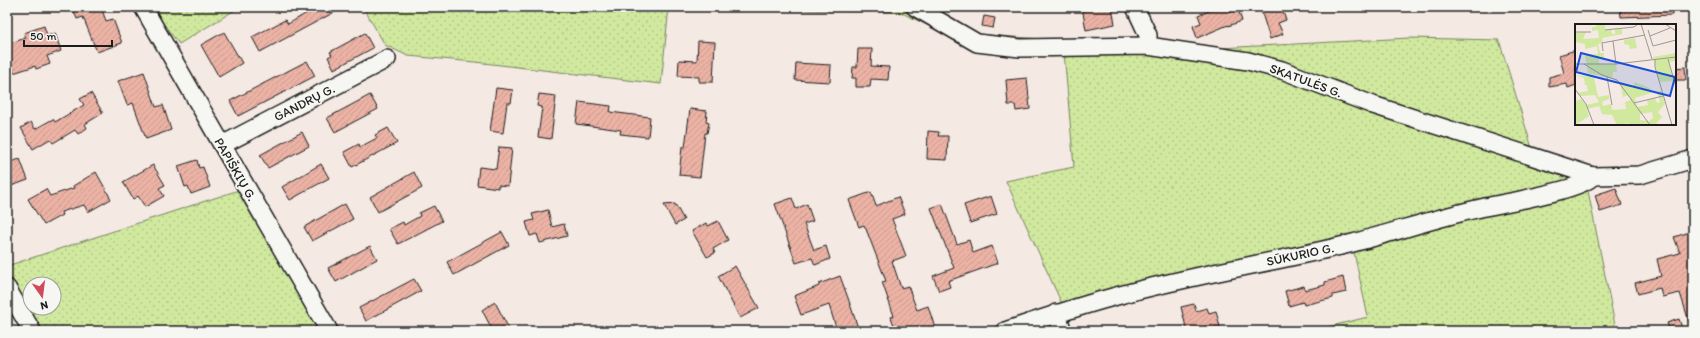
<svg xmlns="http://www.w3.org/2000/svg" width="1700" height="338" font-family="Itim,sans-serif">
<style>
.grass{fill:url(#grass-dots);stroke:#76825e;fill-rule:evenodd}
.building{fill:url(#building-hatch);stroke:#1c1c1c}
.lines{fill:none;stroke-linecap:round;stroke-linejoin:round}
.minor-casing{stroke:#1c1c1c;stroke-width:20}
.minor{stroke:#f6f6f2;stroke-width:17}
.labels{text-anchor:middle;stroke-width:4;stroke-linejoin:round;paint-order:stroke}
.street-label{font-size:13px;fill:#1c1c1c;stroke:#f6f6f2}
.inset-road{fill:none;stroke:#9e9793;stroke-width:1}
.view{fill:#1d4ed8;fill-opacity:0.15;stroke:#1d4ed8;stroke-width:2}
.inset-edge{fill:none;stroke:#1c1c1c;stroke-width:2}
</style>
<defs>
<pattern id="grass-dots" width="8" height="8" patternUnits="userSpaceOnUse"><rect width="8" height="8" fill="#d0e99f"/><path d="M2 2h.1M6 6h.1" fill="none" stroke="#b2c788" stroke-width="1.8" stroke-linecap="round"/></pattern>
<pattern id="building-hatch" width="6" height="6" patternUnits="userSpaceOnUse"><rect width="6" height="6" fill="#ecb3a5"/><path d="M-1 1l2-2M0 6l6-6M5 7l2-2" fill="none" stroke="#ca998d"/></pattern>
</defs>
<rect width="100%" height="100%" fill="#f4e9e3"/>
<filter id="ink" filterUnits="userSpaceOnUse"><feTurbulence type="fractalNoise" baseFrequency=".025" numOctaves="2"/><feDisplacementMap in="SourceGraphic" scale="8" xChannelSelector="R" yChannelSelector="G"/><feConvolveMatrix kernelMatrix="1 2 1 2 8 2 1 2 1" color-interpolation-filters="sRGB"/></filter>
<g filter="url(#ink)">
<g class="grass">
<path d="M154,7h86l-61,37 -14,-18z"/>
<path d="M363,7h306l-8,77 -186,-22 -67,-6 -23,-11z"/>
<path d="M669,7h258l43,27 102,7 91,10 247,-13 89,2 33,108 51,18 32,159 -16,6h-288l57,-14 -18,-83 -288,70 -56,-123 68,-14 -10,-115 -87,-3 -77,-37z"/>
<path d="M239,190l83,141h-282l-33,-57v-8zM30,284h24v24h-24z"/>
</g>
<g class="building">
<path d="M72,7h36v2l-6,1 4,11 7,-2 9,24 -25,9 -14,-35 -6,2z"/>
<path d="M304,7h40l-84,45 -8,-15 33,-17 3,4 19,-11z"/>
<path d="M1082,7h30l3,17 -29,6z"/>
<path d="M1220,7h7l2,6 9,-4 4,12 -14,5v-1l-31,13 -4,-12 8,-3 -3,-8z"/>
<path d="M1260,7h21l5,13 -8,3 5,11 -13,5z"/>
<path d="M1620,7h51l1,8 -51,2z"/>
<path d="M984,16l11,2 -2,10 -11,-2z"/>
<path d="M44,26l3,9 8,-2 6,18 -14,5 3,8 -14,5 -1,-3 -28,9v-31l19,-6 -2,-5z"/>
<path d="M224,32l18,31 -23,14 -18,-32z"/>
<path d="M365,33l8,15 -39,21 -6,-12 4,-2 -2,-3z"/>
<path d="M698,41l17,1 -2,40h-14v-5l-21,-1 1,-16 18,1z"/>
<path d="M858,49h14l-1,17 18,1 -1,13 -17,-1 -1,8h-14v-9h-4l1,-11h4z"/>
<path d="M1576,50v35l-8,3 -1,-4 -18,3v-10l15,-4 -5,-18z"/>
<path d="M307,61l8,15 -77,40 -8,-15z"/>
<path d="M796,63l35,2 -1,17 -35,-2z"/>
<path d="M1685,67l1,13h-11v-12z"/>
<path d="M144,72l12,35 7,-2 8,25 -25,9 -13,-36 -6,2 -9,-24z"/>
<path d="M1027,78l3,31 -14,2 -1,-6h-7l-2,-25z"/>
<path d="M496,88l17,2 -2,13h-4l-4,30 -13,-2z"/>
<path d="M91,93l12,20 -18,11 2,4 -9,6 -3,-4 -22,13 -3,-4 -17,10 -12,-21 10,-6 4,7 18,-10 2,3 29,-17 -4,-6z"/>
<path d="M539,94l17,2 -5,43 -13,-2 4,-30 -5,-1z"/>
<path d="M370,95l8,14 -43,23 -8,-14z"/>
<path d="M579,102l32,4 -1,6 40,5 -2,20 -28,-3 1,-4 -45,-6z"/>
<path d="M690,109l17,2 -1,11 3,1 -2,10h-2l-5,44 -21,-2 3,-28h3z"/>
<path d="M388,128l9,15 -45,24 -8,-15 15,-8 1,3 17,-9 -2,-3z"/>
<path d="M928,131l11,1 -1,4h10l-1,24 -20,-1z"/>
<path d="M302,132l7,14 -41,22 -8,-13z"/>
<path d="M499,147l13,1 -4,38 -10,-1v3l-21,-3 2,-18 17,2z"/>
<path d="M20,159l8,21 -17,6 -4,-11v-12z"/>
<path d="M197,160l2,8 4,-1 7,20 -19,7 -3,-8 -3,1 -7,-21z"/>
<path d="M321,164l8,14 -39,22 -8,-13z"/>
<path d="M153,165l12,20 -6,3 5,8 -19,11 -7,-11 -5,3 -10,-17z"/>
<path d="M96,172l15,27 -23,13 -4,-7 -23,7 1,3 -18,10 -16,-26 18,-10 4,7 24,-8 -1,-2z"/>
<path d="M414,172l8,16 -44,24 -8,-15z"/>
<path d="M1616,188l6,17 -22,7 -5,-17z"/>
<path d="M871,192l5,14 22,-9 7,17 -13,5 14,37 -14,5 9,27 7,-2 9,24 11,-4 7,22 -8,3h-19l-1,-3 -11,3 -5,-14 3,-1 -12,-34 4,-1 -20,-52 -2,-4 -5,2 -10,-27z"/>
<path d="M991,196l6,18 -27,9 -6,-18z"/>
<path d="M792,198l4,11 11,-5 6,17 -9,3 10,26 12,-4 4,13 -15,6 -3,-7 -16,5 -21,-59z"/>
<path d="M345,204l8,15 -41,22 -8,-14z"/>
<path d="M675,204l9,16 -9,5 -11,-20z"/>
<path d="M942,204l15,40 12,-4 4,13 19,-7 6,17 -50,18 2,6 -11,4 -6,-15 21,-8 -23,-60z"/>
<path d="M434,206l8,15 -44,23 -9,-15 14,-7 1,3 16,-9 -1,-3z"/>
<path d="M548,210l4,17 12,-3 3,12 -27,7 -3,-9 -7,2 -4,-14 8,-2 -2,-6z"/>
<path d="M718,221l10,19 -15,9 2,4 -8,4 -15,-26 14,-8 2,3z"/>
<path d="M1693,231v97h-2l-11,-35 -18,4 -2,-9 -22,6 -3,-11 26,-7 -4,-17 23,-6 -6,-16z"/>
<path d="M502,232l7,13 -55,30 -7,-13z"/>
<path d="M370,246l7,13 -41,23 -8,-14z"/>
<path d="M735,266l24,42 -19,10 -22,-42z"/>
<path d="M840,276l8,22 11,33h-22l-8,-26 -28,10 -7,-19 25,-10v-2z"/>
<path d="M1343,277l3,15 -13,3v3l-29,7 -1,-3 -14,4 -4,-15 19,-5 1,4 20,-5v-3z"/>
<path d="M414,279l7,12 -55,30 -7,-13z"/>
<path d="M495,302l15,29h-17l-11,-21z"/>
<path d="M1194,304l2,7 11,-3 2,5 7,-2 4,16 -9,2 1,2h-25l-6,-24z"/>
<path d="M1679,319l4,12h-13l-3,-8z"/>
</g>
<g class="lines">
<defs>
<g id="minor">
<path d="M143,7l186,324"/>
<path d="M915,7l62,36 43,5 128,-2 100,15 34,9 91,35 220,71 47,-1 53,-16"/>
<path d="M1135,7l13,28v11"/>
<path d="M222,145l165,-86"/>
<path d="M7,288l25,43"/>
<path d="M1056,313l7,18"/>
<path d="M1005,331c36,-12 71,-24 108,-34 78,-22 158,-34 236,-53 46,-12 90,-27 136,-37 19,-4 100,-18 108,-31"/>
</g>
</defs>
<use href="#minor" class="minor-casing"/>
<use href="#minor" class="minor"/>
</g>
</g>
<g class="labels">
<g class="street-label">
<text transform="translate(1306 80) rotate(20)" y="5">SKATULĖS G.</text>
<text transform="translate(304 102) rotate(-27)" y="5">GANDRŲ G.</text>
<text transform="translate(236 169) rotate(60)" y="5">PAPIŠKIŲ G.</text>
<text transform="translate(1300 254) rotate(-12)" y="5">SŪKURIO G.</text>
</g>
</g>
<g transform="translate(1575 24)">
<rect width="101" height="101" fill="#f4e9e3"/>
<path d="M21,0h9v6h6l1,4h3v-5h7v5l-20,4 1,5 -5,1 2,9h4v6h-5v5h17l1,8h-4l-1,6 9,4 12,4 2,-4 15,6 1,5 -16,5 2,9 11,-2 -1,-5 8,-2 2,5 3,-1 -3,-10 4,-1 4,13 -7,8 4,5 -7,8h-26l-1,-2 -11,2 -5,-10 -10,-1 -3,-8 -12,3 2,7 -14,9v-24l7,-2 4,6 13,-3 -4,-7 -15,1 -3,-3 11,-2 -1,-6h-2l-1,-7 -9,-3 19,2 4,20 11,-2v4l-7,3 1,4 8,-2 1,6 14,-1 -1,-7 6,-2 -3,-5 -5,2 -3,-13 -9,-6 -23,-5 -3,-18 13,-1 -1,-8 -12,3v-5l-10,-2v-9l11,-1 -3,7 16,-1 -1,-8 -6,1v-4h4zM77,88l1,6 -4,3 -9,-1v-6zM101,29v8l-7,1 5,19 -14,1 -7,-25z" fill="#d0e99f" fill-rule="evenodd"/>
<path d="M60,14l2,10 -7,1 -1,-4 -5,-1v-4z" fill="#d0e99f"/>
<path class="inset-road" d="M66,0l11,35M90,0l11,7M30,6l29,-3 4,-3M73,6l5,16 23,-6M0,8h16M75,12l20,-8M38,17l3,23M28,27l-1,-8 43,-8M93,35l8,28M80,36v7l17,58M0,40h9l18,11 15,5 33,45M9,40h32l60,-7M32,53l5,28M0,65l11,15 8,21M59,79l29,-7"/>
<path class="view" d="M6,29l94,24 -5,19 -94,-24z"/>
<rect width="101" height="101" class="inset-edge"/>
</g>
<rect width="1700" height="338" fill="none" stroke="#f6f6f2" stroke-width="24"/>
<rect x="12" y="12" width="1676" height="314" fill="none" stroke="#1c1c1c" stroke-width="1.5" filter="url(#ink)"/>
<g transform="translate(42 296) rotate(166)"><circle r="19" fill="#f6f6f2" stroke="#9f9f9c"/>
<path d="M0-3L7 15L0 10L-7 15Z" fill="#d1495b"/>
<text y="-6" font-size="11" font-weight="bold" text-anchor="middle" fill="#1c1c1c">N</text>
</g>
<path d="M24 40v6h88v-6" fill="none" stroke="#1c1c1c" stroke-width="2"/>
<text x="30" y="40" font-size="12" fill="#1c1c1c" stroke="#f6f6f2" stroke-width="3" paint-order="stroke">50 m</text>
</svg>
